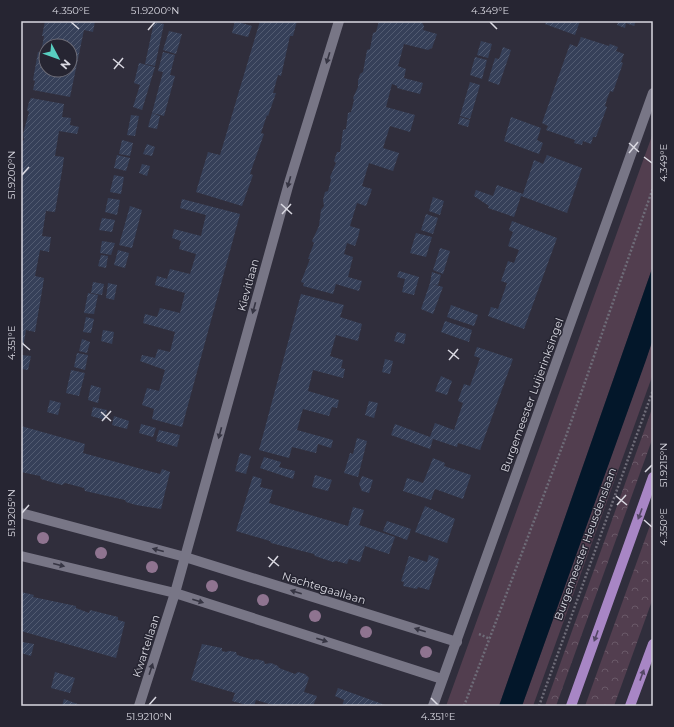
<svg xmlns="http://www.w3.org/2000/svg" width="674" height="727" font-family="Montserrat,sans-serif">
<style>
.green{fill:#523e4f}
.forest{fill:url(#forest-crowns)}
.water{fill:#03172a}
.building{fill:url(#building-hatch);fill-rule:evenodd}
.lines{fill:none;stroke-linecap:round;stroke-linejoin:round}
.path{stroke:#6e6c78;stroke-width:2.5;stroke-dasharray:2 2;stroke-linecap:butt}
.minor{stroke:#787686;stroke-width:10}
.major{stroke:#a886c5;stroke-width:10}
.tree{fill:#8f7490}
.oneway{fill:#363543}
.oneway2{fill:#544765}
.ticks{fill:none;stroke:#d9d8e1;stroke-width:1.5}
.labels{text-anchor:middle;stroke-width:3;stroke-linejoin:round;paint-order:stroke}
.street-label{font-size:11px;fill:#d9d8e1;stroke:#262532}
.neatline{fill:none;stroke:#d9d8e1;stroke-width:1.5}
.ticks-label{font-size:10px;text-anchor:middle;fill:#d9d8e1}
</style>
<defs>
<pattern id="forest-crowns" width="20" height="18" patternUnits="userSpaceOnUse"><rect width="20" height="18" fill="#523e4f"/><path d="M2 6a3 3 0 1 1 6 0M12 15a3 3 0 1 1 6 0" fill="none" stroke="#6a5968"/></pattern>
<pattern id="building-hatch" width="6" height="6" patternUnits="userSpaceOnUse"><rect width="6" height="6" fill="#364059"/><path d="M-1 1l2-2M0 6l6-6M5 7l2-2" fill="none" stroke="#525b71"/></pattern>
</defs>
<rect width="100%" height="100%" fill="#302e3c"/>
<g class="green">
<path d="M653,133v133l-146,417 -8,23h-53z"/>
<path d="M653,339v35l-120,332h-11z"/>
</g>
<g class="forest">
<path d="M653,406v31l-97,269h-11z"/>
<path d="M653,517v81l-39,108h-29z"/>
</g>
<path class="water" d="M653,266v73l-7,21 -124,346h-23z"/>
<g class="building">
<path d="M45,21h50l-2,11 -9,-2 -14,67 -37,-7 2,-9 -2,-1 5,-28 3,1 3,-17h-2zM46,46h24v24h-24z"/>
<path d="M235,21l17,5 -4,11 -16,-4z"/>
<path d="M260,21h37l-4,15h-3l-9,40 -3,-1 -5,18h3l-8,23 -1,-1 -6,18 3,1 -11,31 -3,9 3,1 -11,31 -46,-14 12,-40 12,3z"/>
<path d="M379,21h42l3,5 -1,4 14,4 -5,14 -4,2 -24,-6 -6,22 8,3 -2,9 19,5 -3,11 -23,-6v-2l-5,-2 -6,23 29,8 -5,17 -20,-6 -7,22 16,5 -6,18 -24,-8 -7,23 10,3 -3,9 -3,8 -9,-3 -7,23 10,3 -2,8 -3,9 -8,-3 -3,11 9,3 -5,20 14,4 -3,10 -23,-7 -3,10 -30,-8 1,-3 -3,-1 9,-23h-2l6,-16 -2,-2 7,-15 2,-16 3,-4 -1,-6 2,-8 3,-1 3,-11 -1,-3 6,-14 -2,-2 3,-9h3l3,-22 3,-1 2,-16 3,-1 3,-12 -1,-2 5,-11v-6l2,-7 3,-2 4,-22 3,-1 3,-16 3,-1z"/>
<path d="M546,21h34l-5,14 -30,-11z"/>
<path d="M614,21h22l-2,5 -8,-3 -1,5 -8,-3 1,-2z"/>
<path d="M154,22l10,2 -9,42 -10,-2z"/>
<path d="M169,31l13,3 -6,20 -13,-4z"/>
<path d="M581,37l28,9 1,-2 8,3 -2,4 8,3 -3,8 2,1 -10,29 -3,-1 -3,8 -2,7 2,1 -11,30h-3l-2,7 -8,-3 -1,4 -8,-2 1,-3 -29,-10 2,-4 -6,-3 28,-79 7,3z"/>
<path d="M481,41l11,3 -4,14 -11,-3z"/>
<path d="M503,47l8,3 -12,35 -11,-4 7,-23 4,1z"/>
<path d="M163,52l12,3 -5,20 5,1 -11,40 -12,-3 11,-41 -5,-1z"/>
<path d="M475,57l12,3 -5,19 -12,-4z"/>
<path d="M139,63l16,4 -13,43 -9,-3 7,-22 -6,-2z"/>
<path d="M470,82l10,3 -10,34 -10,-3z"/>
<path d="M31,98l33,6 -2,13 9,1 -1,7 9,2 -2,7 -18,-3 -4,25 9,1 -1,8 -8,47 -9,-1 -4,25 9,1 -2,15 -9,-2 -5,26 9,2 -1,7 -8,47 -9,-2 -4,24 -1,-208 1,-5 2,-1 -1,-6 6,-22 -2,-2 2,-8z"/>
<path d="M152,113l8,3 -3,13 -9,-2z"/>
<path d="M131,115l8,1 -4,20 -8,-1z"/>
<path d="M460,117l10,3 -2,7 -10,-3z"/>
<path d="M511,117l30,11 -4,12 6,3 -4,11 -35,-13z"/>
<path d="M122,140l11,3 -3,13 -11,-2z"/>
<path d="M147,144l8,3 -3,9 -9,-2z"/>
<path d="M117,155l13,3 -4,13 -12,-3z"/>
<path d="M547,155l35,13 -15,45 -46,-17 -7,21 -26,-9 1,-2 -15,-10 2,-6 17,6 4,-11 26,9 11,-34 9,4z"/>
<path d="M142,164l8,2 -3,10 -8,-3z"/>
<path d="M114,175l10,2 -3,17 -11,-2z"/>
<path d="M433,197l11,4 -4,14 -11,-4z"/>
<path d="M108,198l12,2 -3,15 -12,-3z"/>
<path d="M182,199l58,15 -58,213 -30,-8 2,-10 -12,-4 5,-17 12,3 6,-21 -25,-9 2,-6 13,3 3,-9 12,3 5,-20 -32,-9 2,-9 12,3 3,-9 20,5 5,-20 -30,-8 2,-9 10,3 3,-10 20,5 6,-20 -17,-5 2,-8 -9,-3 2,-9 27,7 2,-9 3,-12 -26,-7z"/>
<path d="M130,206l12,4 -10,38 -13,-3z"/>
<path d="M426,214l12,4 -5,16 -12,-4z"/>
<path d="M102,218l13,2 -3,12 -13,-2z"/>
<path d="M512,221l45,17 -33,91 -36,-13 3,-9 7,2 9,-26 -6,-2 7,-20 6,2 5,-13 -11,-4 5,-14 -4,-2z"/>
<path d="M416,233l16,4 -6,20 -16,-4z"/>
<path d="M102,241l13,2 -4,12 -11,-2z"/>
<path d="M440,248l10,3 -7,23 -10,-4z"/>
<path d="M118,250l11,3 -4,15 -11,-3z"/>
<path d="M101,255l7,1 -2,12 -8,-2z"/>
<path d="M399,271l20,6 -5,18 -12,-3 3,-13 -8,-2z"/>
<path d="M432,272l9,3 -3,10 -6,-1 11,3 -10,27 -12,-5 9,-26z"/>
<path d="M93,282l11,2 -2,11 -11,-2z"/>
<path d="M108,283l9,2 -3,15 -8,-2z"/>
<path d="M88,293l10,2 -4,19 -10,-1z"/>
<path d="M301,294l43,11 -4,12 22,7 -4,17 -22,-6 -6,21 13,4 -2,8 4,1 -2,9 -30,-8 -5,21 31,9 -2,8 -5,-1 -3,9 -26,-7 -3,10 -3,11 36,10 -2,8 -13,-4 -2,9 -24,-6 -3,11 -30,-8z"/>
<path d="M451,305l27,10 -4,11 -27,-9z"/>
<path d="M86,317l8,2 -3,14 -8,-1z"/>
<path d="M445,321l27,9 -3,12 -28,-10z"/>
<path d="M103,330l11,2 -2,12 -11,-3z"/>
<path d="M397,332l9,2 -2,10 -10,-3z"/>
<path d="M82,339l8,3 -3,11 -8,-2z"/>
<path d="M477,347l36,12 -33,91 -22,-7 -1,4 -24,-8 -3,10 -39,-14 4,-11 35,13 5,-14 19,7 9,-27 -5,-2 3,-9 3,-8 6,2 10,-28 -6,-2z"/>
<path d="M77,353l11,2 -3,15 -11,-3z"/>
<path d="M21,355l10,1 -3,14 -7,-1z"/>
<path d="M385,359l8,2 -3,13 -8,-2z"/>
<path d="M71,370l14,3 -6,23 -13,-3z"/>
<path d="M441,376l11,5 -5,14 -12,-4z"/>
<path d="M91,385l10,3 -3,15 -10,-3z"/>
<path d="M50,400l11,3 -3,12 -11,-3z"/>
<path d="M369,401l9,2 -4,15 -9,-3z"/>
<path d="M93,407l14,3 -2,10 -14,-4z"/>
<path d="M114,416l15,5 -2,8 -15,-4z"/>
<path d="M141,424l15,4 -3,9 -14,-4z"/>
<path d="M21,426l64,18 -2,9 77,21 2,-5 8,3 -9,37 -25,-4 -10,-3 -1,-2 -31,-7 -9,-2 -1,-3 -19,-5 -3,2 -11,-3 -10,-3 -1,-3 -19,-4z"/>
<path d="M159,430l21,5 -3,12 -21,-6z"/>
<path d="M357,438l10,3 -9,36 -14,-4 6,-20 3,1z"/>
<path d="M240,453l11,3 -5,18 -11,-3z"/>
<path d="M264,457l17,5 -2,5 16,4 -2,8 -33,-11z"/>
<path d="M433,458l12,5 -1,3 27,9 -8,24 -28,-10 -4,11 -28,-9 4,-13 16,5z"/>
<path d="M315,475l17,5 -4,11 -16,-4z"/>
<path d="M253,476l9,3 -2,8 13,3 -4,13 79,23 5,-19 11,3 -5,15 36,12 -6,17 -24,-8 -5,16 -11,-3 -2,5 -11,-3 -3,1 -18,-6 -1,-2 -43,-11 -1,-2 -34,-10z"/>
<path d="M362,476l11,4 -4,13 -7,-2 -3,-7z"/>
<path d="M425,506l30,13 -8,24 -32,-11z"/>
<path d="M387,521l24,8 -4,11 -24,-9z"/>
<path d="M429,555l10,4 -10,31 -11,-3 -1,2 -14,-3 1,-4 -3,-1 8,-25 18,6z"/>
<path d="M21,592l13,3 -1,2 43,9v2l13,5 1,-3 28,7v3l7,2 -9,36 -95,-27z"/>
<path d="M22,642l12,2 -3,12 -10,-3z"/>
<path d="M202,644l20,4v3l4,1 3,-1 7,1 1,3 17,5 2,-1 8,2 1,3 6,-1 7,3 1,2 16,6 3,-2 7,2 4,4 -5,14 13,4 -4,10h-37l-20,-6 -2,6h-4l-18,-5 3,-8 -44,-13z"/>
<path d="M55,672l20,6 -5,15 -19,-5z"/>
<path d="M338,688l50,18h-46l2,-6 -9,-4z"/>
<path d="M64,699l19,7h-21z"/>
</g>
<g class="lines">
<g class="path">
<path d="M479,634l11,5"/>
<path d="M464,706l101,-267 88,-251"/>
<path d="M539,706l114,-316"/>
</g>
<g class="minor">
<path d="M21,513l164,44 272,85"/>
<path d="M21,556l154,37 267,86"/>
<path d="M139,706l36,-113 114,-410 50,-162"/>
<path d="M433,706l220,-613"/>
</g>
<g class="major">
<path d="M571,706l82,-229"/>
<path d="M630,706l23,-62"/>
</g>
</g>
<g class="tree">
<circle cx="43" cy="538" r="6"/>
<circle cx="101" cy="553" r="6"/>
<circle cx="152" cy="567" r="6"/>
<circle cx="212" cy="586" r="6"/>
<circle cx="263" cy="600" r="6"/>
<circle cx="315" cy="616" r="6"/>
<circle cx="366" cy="632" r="6"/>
<circle cx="426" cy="652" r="6"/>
</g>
<defs><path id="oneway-solid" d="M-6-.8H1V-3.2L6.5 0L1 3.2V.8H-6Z"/></defs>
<g class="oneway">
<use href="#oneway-solid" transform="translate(328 58) rotate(107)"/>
<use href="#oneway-solid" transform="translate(289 182) rotate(106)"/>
<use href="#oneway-solid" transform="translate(254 308) rotate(105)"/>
<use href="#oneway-solid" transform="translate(220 433) rotate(105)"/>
<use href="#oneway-solid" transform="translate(158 550) rotate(-165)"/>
<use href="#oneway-solid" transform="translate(59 565) rotate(14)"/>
<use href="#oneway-solid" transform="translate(296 592) rotate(-163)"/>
<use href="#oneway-solid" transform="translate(198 601) rotate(18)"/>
<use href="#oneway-solid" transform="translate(420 630) rotate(-163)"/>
<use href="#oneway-solid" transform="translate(322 640) rotate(18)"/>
<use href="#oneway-solid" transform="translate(151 669) rotate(-72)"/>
</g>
<g class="oneway2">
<use href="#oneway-solid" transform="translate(640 514) rotate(110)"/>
<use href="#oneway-solid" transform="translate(596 636) rotate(110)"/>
<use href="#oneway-solid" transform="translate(642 675) rotate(-70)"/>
</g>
<path class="ticks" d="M71,22l8,7M490,22l7,7M148,30l7,-8M113,59l11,9M114,69l9,-11M629,143l10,9M629,153l9,-11M644,157l8,6M22,175l7,-8M281,204l11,10M282,214l9,-10M22,343l8,7M448,350l11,9M449,360l9,-11M101,412l10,9M102,421l9,-10M645,472l7,-7M616,496l11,9M617,505l9,-10M22,513l7,-8M644,520l8,7M268,557l11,9M269,567l9,-11M431,698l7,7M149,705l7,-8"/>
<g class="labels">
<g class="street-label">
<text transform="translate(248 285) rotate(-75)" y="4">Kievitlaan</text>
<text transform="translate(532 395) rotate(-70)" y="4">Burgemeester Luijerinksingel</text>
<text transform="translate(585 544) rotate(-70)" y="4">Burgemeester Heusdenslaan</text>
<text transform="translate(324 588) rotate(17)" y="4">Nachtegaallaan</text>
<text transform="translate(146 646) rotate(-72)" y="4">Kwartellaan</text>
</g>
</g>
<rect width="674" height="727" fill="none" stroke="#262532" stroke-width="44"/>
<g transform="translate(58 58) rotate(131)"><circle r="19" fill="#262532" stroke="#6e6d78"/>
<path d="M0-3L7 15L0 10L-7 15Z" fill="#58cec0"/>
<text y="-6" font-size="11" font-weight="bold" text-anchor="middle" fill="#d9d8e1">N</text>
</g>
<rect x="22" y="22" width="630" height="683" class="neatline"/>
<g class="ticks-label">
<text x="71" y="14">4.350°E</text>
<text x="155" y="14">51.9200°N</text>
<text x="490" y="14">4.349°E</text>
<text transform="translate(663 163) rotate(-90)" y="4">4.349°E</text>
<text transform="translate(11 175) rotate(-90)" y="4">51.9200°N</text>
<text transform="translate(11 343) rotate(-90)" y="4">4.351°E</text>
<text transform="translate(663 465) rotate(-90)" y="4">51.9215°N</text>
<text transform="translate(11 513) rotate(-90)" y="4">51.9205°N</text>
<text transform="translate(663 527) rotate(-90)" y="4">4.350°E</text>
<text x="149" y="720">51.9210°N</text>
<text x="438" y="720">4.351°E</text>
</g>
</svg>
